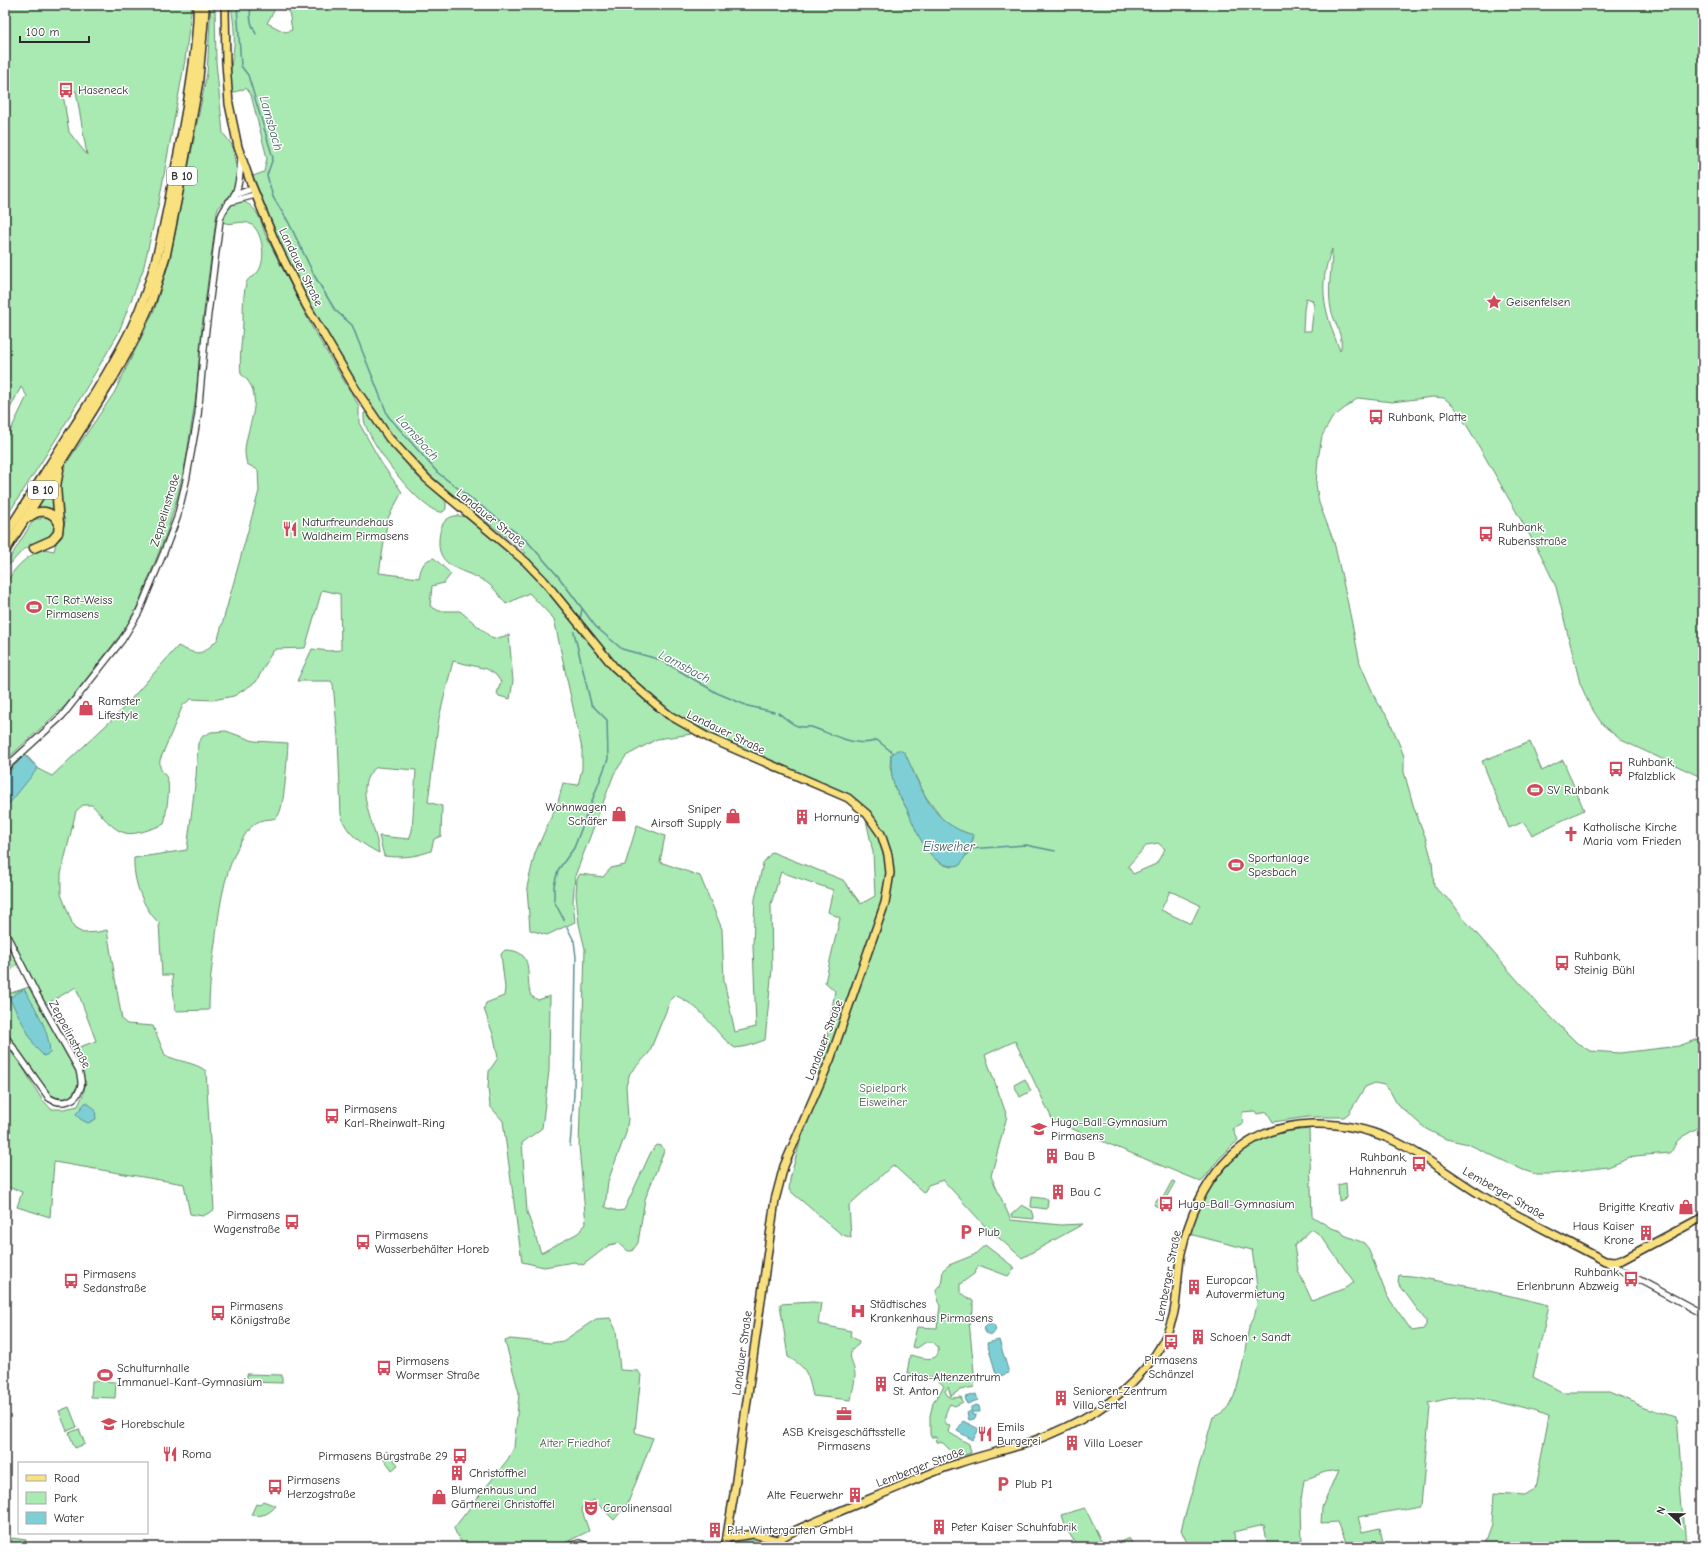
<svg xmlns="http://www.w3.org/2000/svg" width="1708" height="1552" font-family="'Comic Neue',sans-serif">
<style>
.green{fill:#a9eab3;stroke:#6a8a6f;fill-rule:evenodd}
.water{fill:#7ecfd5;stroke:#5d8d91}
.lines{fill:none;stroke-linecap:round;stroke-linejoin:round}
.stream{stroke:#5d8d91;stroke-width:1.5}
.minor-casing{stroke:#2b2b2b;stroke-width:8}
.major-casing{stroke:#2b2b2b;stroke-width:10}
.highway-casing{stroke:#2b2b2b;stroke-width:11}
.minor{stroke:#fff;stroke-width:5.5}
.major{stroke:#fae180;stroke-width:7}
.highway{stroke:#fae180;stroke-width:8}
.labels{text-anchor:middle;stroke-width:3;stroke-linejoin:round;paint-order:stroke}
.shield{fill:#fff;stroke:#6b6b6b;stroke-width:1}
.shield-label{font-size:11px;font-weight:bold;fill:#2b2b2b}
.poi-label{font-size:12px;fill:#2b2b2b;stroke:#fff;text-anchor:start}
.street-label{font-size:12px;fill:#2b2b2b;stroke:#fff}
.park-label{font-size:12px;fill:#4a5b4d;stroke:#fff}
.water-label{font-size:13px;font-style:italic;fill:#445c5e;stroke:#fff}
</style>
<rect width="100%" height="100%" fill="#fff"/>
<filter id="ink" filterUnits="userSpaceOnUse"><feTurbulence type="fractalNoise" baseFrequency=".025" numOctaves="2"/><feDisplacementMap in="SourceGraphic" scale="8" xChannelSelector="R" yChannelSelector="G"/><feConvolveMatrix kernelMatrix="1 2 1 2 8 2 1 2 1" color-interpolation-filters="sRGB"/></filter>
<g filter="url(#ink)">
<g class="green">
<path d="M5,5h186v7l-6,48 -26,142 -16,68 -25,64 -60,102 -53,83v-77l22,-46 -6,-9 -16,31zM75,91h1l11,64 -18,-23 -6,-38z"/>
<path d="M211,5h4l1,57 7,71 9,12 5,27 -1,10 -3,10 -14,14 -2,6 -15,114 -6,70 -10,64 -8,35 -11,37 -30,75 -12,22 -59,76 -61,56v-175c8,-18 21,-30 39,-37l10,2 2,-8 6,-6 3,-17 -3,-6 -2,-34 6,-16 48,-71 28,-57 13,-28 15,-49 37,-186z"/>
<path d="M231,5h41l2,6 -7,12 18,9 7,-2 -3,-19 -3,-6h1417v773l-82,-38 -19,-16 -13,-20 -9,-21 -24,-96 -15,-32 -72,-126 -15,-23 -10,-8 -11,-1 -41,5 -34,-4 -26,20 -10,18 -4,23 -2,25 3,19 15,39 14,62 12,59 16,37 13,19 15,37v16l10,36 12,31 6,22 2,24 4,6 13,10 12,17 76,87 38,38 13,8 30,2 59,-7 24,-9v88c-8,5 -18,9 -25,15 -4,5 -4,10 -9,13l-34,3 -27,11 -56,7h-17l-12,-4 -55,-26 -22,-5 -20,-10 -29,-25 -7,-13 -6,-6 -9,-2 -10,4 -16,26 -5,4h-36l-35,5 -6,-10 -10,2 -2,-3 -13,1 1,12 -10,5 5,11 -19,19 -18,23 -148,-61 -38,-80 -30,14 22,61 -16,60 20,44 50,5 22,-1 -61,34 -37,-32 -42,-46 -15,5 -4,8 -31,-28 -44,40 2,33 -10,-4 -52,-44 1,-11 36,-135 9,-53 -10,-9 15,-64 -12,-6 5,-22 -52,-18 -10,32 1,65 -7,71 -17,6 -13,2c-12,-8 -20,-20 -29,-30 -8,-10 -19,-17 -31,-23l-4,4 -22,54 -19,20 -4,13 2,33 -2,14 -18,48 -3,26 13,4 6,-1 27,-58 6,-7 5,1 2,5 -19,48 -7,44 -6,8h-4l-9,-8 -10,2 -26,20 -9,-3 -30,5 -22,-5 -19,-141 -13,-15 -2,-18 1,-17 9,-13 -4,-21 -10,-28 2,-6 18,-7 1,-8 -4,-34 4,-4c32,0 19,27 26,46l7,4 12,-4 -1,75 -7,57 -20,15 5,69 14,41 37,-20 8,-9 -7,-78 5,-162 1,-35 -6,-25 -3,-29 1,-16 3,-5 23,3 8,-9 14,-3 12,-40 28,11 -5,26 40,14 22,53 2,52 11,51 21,-5 -3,-82 2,-46 8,-36 9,-11 71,28 18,24 14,-8 -2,-44 -7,-32 -21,-27 -97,-41 -57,-29 1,11 -35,5 -31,17 -12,18 -39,102 -2,25 2,21 -28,13 -17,-5 -3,-43 8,-34 23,-51 5,-19 15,2 4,-16v-20l-28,-130 -25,-26 -23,11c-5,-6 -10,-14 -16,-19 -17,-15 -53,-13 -51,-44 0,-6 2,-16 6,-20 6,-6 13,-6 20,-4l51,39 10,-3c-43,-35 -88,-66 -124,-107 -22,-24 -39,-52 -56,-79 -37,-61 -68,-124 -93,-191l11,-4 3,-14 -16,-63 -5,-7 -13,5c-5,-18 -1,-29 1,-47 1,-13 -1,-28 -3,-41zM1332,249c0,21 -5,40 -1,60 3,14 14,29 9,42 -14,-37 -24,-62 -8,-102zM1306,298l6,2 2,6 -3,25h-8l1,-21zM891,755l16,4 19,38 17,23 11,8 20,8 -7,19 -15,12 -8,-2 -9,-6 -40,-71 -5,-22zM1158,843l7,6 -9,15 -23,10 -5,-8 19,-21zM1170,891l30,14 -9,19 -30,-14z"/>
<path d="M239,201c17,2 22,19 26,33l48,95 46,77v17l23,41 20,28 -14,26 -9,55 40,5c2,-10 4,-18 15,-20l17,16 -7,9 -12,3 -2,20 9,5h21l33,28 16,-4 4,46 -3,18 -11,-3 -2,-3 4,-11 -5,-7 -9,-6 -34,-8 -14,57 -11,84 14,4 -1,30 -7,3 -3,12c-16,6 -30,7 -47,5l-5,-20 30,3 3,-8 4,-61 -39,-3c-28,17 1,62 2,86 -17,-9 -33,-19 -38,-38l-3,-77 -5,-54 -2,-3h-34l15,-32 17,2 12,-1 -1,-56 -18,-4 -17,58 -29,1 -4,3 -16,30 -22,14 -21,4 -22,-1 -8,6 -23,55c-2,13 6,11 8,22 2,10 -2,28 -3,38l-1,4c-9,4 -30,12 -39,9 -13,-3 -24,-19 -33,-28h-9l-7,6 -15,63v20l13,34 9,5 15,-1 9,-2 15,90 5,4 26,2 12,29c13,7 30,7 41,16l8,139 -11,6 -13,-2 -6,-30 -130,-22 -4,55 -33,-10 5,-15 -17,-6v-142l17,22 19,32 10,11h13l14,-3 5,-11 3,-12 -15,-33 25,-9 -20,-54 -31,18 -40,-79v-152l20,-20 15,16 12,6 65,-61 61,-69c21,10 23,10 40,-7l41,-148 -1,-21 -11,-6c-1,-4 -2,-8 -2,-13 1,-26 23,-56 -4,-77 -2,-17 1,-34 2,-52 0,-11 0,-23 2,-34 2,-12 6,-9 12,-15 10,-11 6,-40 -5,-48 -9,-7 -21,2 -29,-3 1,-10 6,-19 16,-21z"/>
<path d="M364,413h2l48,60 32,28v8l-3,3c-20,4 -77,-73 -79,-93 0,-2 0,-4 0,-6z"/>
<path d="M53,482l3,32 -12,-6h-6z"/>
<path d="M42,514l9,3 3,4 -1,11 -5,5 -25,13 -18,19v-3l29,-47h7z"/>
<path d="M226,731l28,10 34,2c-1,13 -3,67 -11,74 -4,3 -10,2 -14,3 -13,3 -20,18 -26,29 -14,28 -18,63 -22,94 -3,22 -6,44 -6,67l-34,1 -3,-36h-10l-3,-52c-17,-16 -26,-43 -25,-65l53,-8 9,-74 2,-33 5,-7 8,-4z"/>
<path d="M1530,742l12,29 21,-11 21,50 -52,25 -9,-13 -14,6 -27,-67z"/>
<path d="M5,937l13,26 -13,14z"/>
<path d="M29,987l48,86 1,12 -5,8 -5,5h-11l-10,-5 -12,-21 -30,-41v-36z"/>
<path d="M1025,1079l6,12 -11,6 -6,-12z"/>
<path d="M1309,1129l3,87 19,12 10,3 3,4 20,8 4,5 19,48 25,35 12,-2 2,-4v-4l-25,-34 -3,-5 1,-7 13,1 69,13 68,16 -16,72 29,15h47l33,14 34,11 10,130h-202l8,-22 2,-32 31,2 10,-6 14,-74c-31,-9 -61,-19 -94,-17 -9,0 -18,4 -27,5l2,4 -9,99 -63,11 4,15 18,-4 4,19h-36l-10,-25 -17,1 1,-16 16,-37 -13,2 -21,8 -3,20 1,47h-34l-4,-22 -30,7 1,15h-46l-8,-17 32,-113c8,-3 13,-7 17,-13 11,-18 15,-56 19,-77 14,-19 6,-54 3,-77l-63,-16 19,-46 33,-37 18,-11 23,-8zM1312,1229l9,7 33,46 -6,5 -36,14 -14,-31 -4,-24z"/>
<path d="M1172,1181l3,1 -13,23 -4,2 -4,-2 3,-6 4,2z"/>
<path d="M1346,1183l1,15 -8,3 -1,-16z"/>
<path d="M1032,1197l16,2 -1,10 -16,-2z"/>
<path d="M1022,1205l9,5 3,9 -22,-2 -1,-2z"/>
<path d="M985,1245l30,23 -7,8 -27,-10 -3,1 -4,7 -14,10v8l13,9v10l-4,10 6,61 -1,5 -14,3 -9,6 -3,-9 -3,4 2,4 5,3 9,-1 2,5 -8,4 -5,-2c-4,7 -6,12 -4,20l4,1 -2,7 21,12 2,9 -13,4 -3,-2 -12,-12 -6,-1 -1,-5h-5l-1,-3v-18l3,-13 11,-17 -9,-8 -28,-5 3,-18c10,2 31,10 28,-8l-5,-5h-7l-9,6 -5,-1 5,-20 20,1 3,-22 -4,-15 2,-4 3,-1 2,-16 6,-5 25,-10z"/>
<path d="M813,1302l8,1 -3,21 33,7 -1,5 9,5 -1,4c-15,9 -3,18 -3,30 0,8 -3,17 -4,25l-38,-4c-5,-21 -5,-28 -25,-39l-8,-53z"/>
<path d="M610,1318l6,12 4,40 18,1 3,4 -6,56 1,2 17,5 -25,65 -14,17 -20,-20 -13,8 8,23 -33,16h-92l-8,-14 -2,-5 54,-69 6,-11 5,-55 -14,-52 5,-2 40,4 13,-2 33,-22z"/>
<path d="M247,1374l35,1v8l-35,-1z"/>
<path d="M92,1381l24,1 -1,16 -24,-1z"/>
<path d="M69,1407l8,20 -10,4 -8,-20z"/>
<path d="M79,1429l6,15 -10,4 -6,-15z"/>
<path d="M387,1451l11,14 -6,5 -11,-15z"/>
<path d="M263,1501l13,5c-7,8 -14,11 -25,9l5,-11 3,1z"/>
<path d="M1085,1508l19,39h-26l-13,-20 -4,-12z"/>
<path d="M12,1538l14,2 -1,7h-14z"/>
<path d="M747,1538c7,0 10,0 16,5l-1,4 -15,-3 -8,3h-10l2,-5z"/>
<path d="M1129,1538l5,9h-24z"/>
</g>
<g class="water">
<path d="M897,750h3l5,3c12,26 22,59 49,74 6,4 13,6 20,8l-5,15 -9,15c-31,8 -44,-36 -54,-58 -3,-6 -8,-12 -11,-19 -4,-10 -4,-22 -4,-33z"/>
<path d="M24,755l14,13 -33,41v-32z"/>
<path d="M24,989c12,20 25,40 26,64l-6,3 -8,-8 -27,-50z"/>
<path d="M86,1102l9,7 1,10 -8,4 -8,-4 -4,-5z"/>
<circle cx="990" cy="1329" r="5.5"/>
<path d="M999,1340l10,33 -12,4 -10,-34z"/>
<path d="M976,1394l2,6 -11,4 -2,-7z"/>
<path d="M976,1405l3,1 1,6h-8v3h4v1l-2,3 -5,1 -2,-7 4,-2v-4z"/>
<path d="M963,1421l16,8 -6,11 -16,-9z"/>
</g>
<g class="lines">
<g class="stream">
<path d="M237,5l4,61 7,9 25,83 -6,17 6,22 16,26 25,52 21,35 17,15 36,91 50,57 89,68 31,35 38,51 26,22 39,11 56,33 31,13 26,6"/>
<path d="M251,6c-2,12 0,18 5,28"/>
<path d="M580,619l2,-10"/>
<path d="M778,713c7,4 12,11 20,13 4,2 9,0 13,1 19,6 46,22 66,13l16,13"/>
<path d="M968,849l58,-4 29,6"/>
<path d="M564,920l-10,-19v-15l4,-16 16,-22 34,-89 -1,-39 -16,-16 -17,-72"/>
<path d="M567,927l7,14 2,16 -2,137 -4,52"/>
</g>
<defs>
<g id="minor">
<path d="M234,195l18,-6"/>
<path d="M229,202l26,-7"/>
<path d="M5,768l57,-52 60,-76 17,-28 25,-60 13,-34 9,-37 12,-66 7,-78 15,-117c2,-11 9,-16 14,-24 6,-11 6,-26 7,-38"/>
<path d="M5,932l32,63 42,75c1,5 3,11 2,16 -4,16 -19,20 -32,12l-44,-62"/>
<path d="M1608,1263l95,51"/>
<path d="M564,1547l15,-4 12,4"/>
</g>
<g id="major">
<path d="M225,5l1,58 3,41 9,43 12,34 26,63 30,61 49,83 34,50 38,41 99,83 19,20 69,85 39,35 16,13 40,23 139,60 19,16 14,20 7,21 2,18 -5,30 -55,157 -46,106 -9,34 -41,294 -9,53"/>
<path d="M727,1538l27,-4 22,6"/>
<path d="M770,1547c14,-15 43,-23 61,-32 23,-10 47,-19 70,-29 18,-8 36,-16 55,-22 25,-9 52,-14 77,-23 22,-8 43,-18 63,-30 35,-22 69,-58 78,-99 4,-20 3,-40 7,-59 16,-69 54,-126 130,-129 28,-1 54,4 79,15 34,15 63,40 96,59 39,22 79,42 119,63l9,1 8,-2 81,-43"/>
</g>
<g id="highway">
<path d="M28,518c11,-10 24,-8 31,5"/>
<path d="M5,536c24,-37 47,-75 71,-112 20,-32 40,-63 56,-97 25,-53 34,-110 45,-166 10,-52 20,-103 21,-156"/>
<path d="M34,548l18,-8 6,-7 1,-9 -3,-38 3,-16"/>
<path d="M5,551l108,-173 20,-36 18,-40 15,-48 15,-75 17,-95 7,-79"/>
</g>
</defs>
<use href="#minor" class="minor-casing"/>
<use href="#major" class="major-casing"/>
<use href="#highway" class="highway-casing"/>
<use href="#minor" class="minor"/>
<use href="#major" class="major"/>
<use href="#highway" class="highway"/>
</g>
</g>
<defs>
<symbol id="bus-bare" viewBox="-9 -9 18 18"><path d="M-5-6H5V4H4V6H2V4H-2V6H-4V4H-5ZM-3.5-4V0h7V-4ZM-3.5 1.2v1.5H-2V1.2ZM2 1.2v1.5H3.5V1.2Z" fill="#d1495b" stroke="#fff" stroke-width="2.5" paint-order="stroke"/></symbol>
<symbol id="sight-bare" viewBox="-9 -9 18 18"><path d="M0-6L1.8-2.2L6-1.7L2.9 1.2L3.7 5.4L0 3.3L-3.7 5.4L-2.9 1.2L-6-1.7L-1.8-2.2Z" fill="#d1495b" stroke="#fff" stroke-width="2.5" paint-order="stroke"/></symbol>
<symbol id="restaurant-bare" viewBox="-9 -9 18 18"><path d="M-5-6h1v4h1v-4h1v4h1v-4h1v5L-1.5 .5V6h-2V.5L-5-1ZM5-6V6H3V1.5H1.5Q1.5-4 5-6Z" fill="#d1495b" stroke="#fff" stroke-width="2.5" paint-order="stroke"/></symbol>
<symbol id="stadium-bare" viewBox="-9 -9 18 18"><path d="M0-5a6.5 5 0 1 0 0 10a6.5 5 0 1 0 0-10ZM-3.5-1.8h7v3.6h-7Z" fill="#d1495b" stroke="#fff" stroke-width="2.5" paint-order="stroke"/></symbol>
<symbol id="shop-bare" viewBox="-9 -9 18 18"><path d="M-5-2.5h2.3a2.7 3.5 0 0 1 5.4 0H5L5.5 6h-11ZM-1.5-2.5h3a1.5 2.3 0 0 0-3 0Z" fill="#d1495b" stroke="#fff" stroke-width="2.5" paint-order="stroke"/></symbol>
<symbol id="building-bare" viewBox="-9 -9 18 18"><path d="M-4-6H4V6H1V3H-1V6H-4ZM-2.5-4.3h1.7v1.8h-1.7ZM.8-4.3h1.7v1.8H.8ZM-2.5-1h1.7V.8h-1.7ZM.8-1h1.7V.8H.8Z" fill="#d1495b" stroke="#fff" stroke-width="2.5" paint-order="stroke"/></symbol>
<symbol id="church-bare" viewBox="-9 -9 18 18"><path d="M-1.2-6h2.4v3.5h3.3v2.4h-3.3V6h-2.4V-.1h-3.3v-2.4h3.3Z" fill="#d1495b" stroke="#fff" stroke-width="2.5" paint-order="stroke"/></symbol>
<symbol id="school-bare" viewBox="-9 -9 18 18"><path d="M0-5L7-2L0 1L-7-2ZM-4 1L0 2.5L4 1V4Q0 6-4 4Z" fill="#d1495b" stroke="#fff" stroke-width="2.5" paint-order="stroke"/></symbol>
<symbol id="parking-bare" viewBox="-9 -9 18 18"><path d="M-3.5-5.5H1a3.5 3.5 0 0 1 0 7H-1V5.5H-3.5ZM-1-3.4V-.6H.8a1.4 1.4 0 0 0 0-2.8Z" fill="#d1495b" stroke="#fff" stroke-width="2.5" paint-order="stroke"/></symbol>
<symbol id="hospital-bare" viewBox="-9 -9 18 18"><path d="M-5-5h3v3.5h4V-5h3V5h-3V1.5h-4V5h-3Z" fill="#d1495b" stroke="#fff" stroke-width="2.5" paint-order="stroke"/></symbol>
<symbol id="office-bare" viewBox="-9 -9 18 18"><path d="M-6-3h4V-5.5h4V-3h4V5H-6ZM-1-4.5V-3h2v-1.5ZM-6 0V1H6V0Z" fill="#d1495b" stroke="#fff" stroke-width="2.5" paint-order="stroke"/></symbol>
<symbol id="theatre-bare" viewBox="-9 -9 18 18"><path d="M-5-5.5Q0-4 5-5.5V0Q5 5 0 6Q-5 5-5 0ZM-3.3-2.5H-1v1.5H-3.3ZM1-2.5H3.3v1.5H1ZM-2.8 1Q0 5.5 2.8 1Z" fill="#d1495b" stroke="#fff" stroke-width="2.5" paint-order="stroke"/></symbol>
</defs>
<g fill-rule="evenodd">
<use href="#bus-bare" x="55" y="79" width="22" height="22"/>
<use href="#sight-bare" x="1483" y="291" width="22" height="22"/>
<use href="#bus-bare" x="1365" y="406" width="22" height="22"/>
<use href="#restaurant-bare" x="279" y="518" width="22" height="22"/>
<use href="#bus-bare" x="1475" y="523" width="22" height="22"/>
<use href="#stadium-bare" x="23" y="596" width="22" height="22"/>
<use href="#shop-bare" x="75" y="697" width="22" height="22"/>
<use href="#bus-bare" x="1605" y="758" width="22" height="22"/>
<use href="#stadium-bare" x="1524" y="779" width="22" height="22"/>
<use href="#shop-bare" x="608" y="803" width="22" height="22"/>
<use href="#shop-bare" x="722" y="805" width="22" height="22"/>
<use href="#building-bare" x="791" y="806" width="22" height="22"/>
<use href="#church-bare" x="1560" y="823" width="22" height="22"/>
<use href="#stadium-bare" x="1225" y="854" width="22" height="22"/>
<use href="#bus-bare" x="1551" y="952" width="22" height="22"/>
<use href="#bus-bare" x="321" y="1105" width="22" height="22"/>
<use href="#school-bare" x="1028" y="1118" width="22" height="22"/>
<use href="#building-bare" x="1041" y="1145" width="22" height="22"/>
<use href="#bus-bare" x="1408" y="1153" width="22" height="22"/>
<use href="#building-bare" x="1047" y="1181" width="22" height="22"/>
<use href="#bus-bare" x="1155" y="1193" width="22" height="22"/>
<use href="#shop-bare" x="1675" y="1196" width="22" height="22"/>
<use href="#bus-bare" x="281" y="1211" width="22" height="22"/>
<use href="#parking-bare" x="955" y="1221" width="22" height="22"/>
<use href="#building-bare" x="1635" y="1222" width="22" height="22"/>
<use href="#bus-bare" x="352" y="1231" width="22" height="22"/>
<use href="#bus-bare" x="1620" y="1268" width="22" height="22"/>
<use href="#bus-bare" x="60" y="1270" width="22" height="22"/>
<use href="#building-bare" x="1183" y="1276" width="22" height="22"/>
<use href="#hospital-bare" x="847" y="1300" width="22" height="22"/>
<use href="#bus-bare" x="207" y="1302" width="22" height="22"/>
<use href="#building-bare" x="1187" y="1326" width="22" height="22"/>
<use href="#bus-bare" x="1160" y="1331" width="22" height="22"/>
<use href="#bus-bare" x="373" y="1357" width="22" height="22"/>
<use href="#stadium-bare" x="94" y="1364" width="22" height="22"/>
<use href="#building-bare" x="870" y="1373" width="22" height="22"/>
<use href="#building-bare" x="1050" y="1387" width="22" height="22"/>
<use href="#office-bare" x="833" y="1403" width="22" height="22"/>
<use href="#school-bare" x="98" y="1413" width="22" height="22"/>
<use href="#restaurant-bare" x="974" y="1423" width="22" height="22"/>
<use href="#building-bare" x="1061" y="1432" width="22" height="22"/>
<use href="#restaurant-bare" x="159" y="1443" width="22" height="22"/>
<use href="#bus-bare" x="449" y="1445" width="22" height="22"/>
<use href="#building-bare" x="446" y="1462" width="22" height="22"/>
<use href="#parking-bare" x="992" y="1473" width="22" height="22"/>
<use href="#bus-bare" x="264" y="1476" width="22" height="22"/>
<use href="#building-bare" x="844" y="1484" width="22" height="22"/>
<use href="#shop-bare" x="428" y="1486" width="22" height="22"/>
<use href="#theatre-bare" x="580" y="1497" width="22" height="22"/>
<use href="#building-bare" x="928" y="1516" width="22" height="22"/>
<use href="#building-bare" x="704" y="1519" width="22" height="22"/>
</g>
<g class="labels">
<g class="shield">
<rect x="167" y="167" width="30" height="18" rx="3"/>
<rect x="28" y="481" width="30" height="18" rx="3"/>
</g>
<g class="shield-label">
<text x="182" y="180">B 10</text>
<text x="43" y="494">B 10</text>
</g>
<g class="poi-label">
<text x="78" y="94">Haseneck</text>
<text x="1506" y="306">Geisenfelsen</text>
<text x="1388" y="421">Ruhbank, Platte</text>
<text x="302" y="526">Naturfreundehaus<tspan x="302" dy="14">Waldheim Pirmasens</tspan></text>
<text x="1498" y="531">Ruhbank,<tspan x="1498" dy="14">Rubensstraße</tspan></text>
<text x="46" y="604">TC Rot-Weiss<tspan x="46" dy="14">Pirmasens</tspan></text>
<text x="98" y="705">Ramster<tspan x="98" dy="14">Lifestyle</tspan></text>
<text x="1628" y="766">Ruhbank,<tspan x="1628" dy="14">Pfalzblick</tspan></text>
<text x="1547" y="794">SV Ruhbank</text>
<text x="607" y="811" text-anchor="end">Wohnwagen<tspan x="607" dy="14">Schäfer</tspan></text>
<text x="721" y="813" text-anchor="end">Sniper<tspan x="721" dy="14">Airsoft Supply</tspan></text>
<text x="814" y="821">Hornung</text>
<text x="1583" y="831">Katholische Kirche<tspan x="1583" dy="14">Maria vom Frieden</tspan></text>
<text x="1248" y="862">Sportanlage<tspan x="1248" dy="14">Spesbach</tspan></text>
<text x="1574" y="960">Ruhbank,<tspan x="1574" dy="14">Steinig Bühl</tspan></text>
<text x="344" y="1113">Pirmasens<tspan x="344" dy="14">Karl-Rheinwalt-Ring</tspan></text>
<text x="1051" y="1126">Hugo-Ball-Gymnasium<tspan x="1051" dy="14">Pirmasens</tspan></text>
<text x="1064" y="1160">Bau B</text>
<text x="1407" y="1161" text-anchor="end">Ruhbank,<tspan x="1407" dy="14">Hahnenruh</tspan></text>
<text x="1070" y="1196">Bau C</text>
<text x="1178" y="1208">Hugo-Ball-Gymnasium</text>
<text x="1674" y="1211" text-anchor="end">Brigitte Kreativ</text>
<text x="280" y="1219" text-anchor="end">Pirmasens<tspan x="280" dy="14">Wagenstraße</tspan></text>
<text x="1634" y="1230" text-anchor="end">Haus Kaiser<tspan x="1634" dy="14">Krone</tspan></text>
<text x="978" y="1236">Plub</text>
<text x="375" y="1239">Pirmasens<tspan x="375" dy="14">Wasserbehälter Horeb</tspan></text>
<text x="1619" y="1276" text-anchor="end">Ruhbank<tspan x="1619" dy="14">Erlenbrunn Abzweig</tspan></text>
<text x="83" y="1278">Pirmasens<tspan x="83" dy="14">Sedanstraße</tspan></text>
<text x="1206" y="1284">Europcar<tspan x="1206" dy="14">Autovermietung</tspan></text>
<text x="870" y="1308">Städtisches<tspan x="870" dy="14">Krankenhaus Pirmasens</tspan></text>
<text x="230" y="1310">Pirmasens<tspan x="230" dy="14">Königstraße</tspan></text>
<text x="1210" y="1341">Schoen + Sandt</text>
<text x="1171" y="1364" text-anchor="middle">Pirmasens<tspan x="1171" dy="14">Schänzel</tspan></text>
<text x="396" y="1365">Pirmasens<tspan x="396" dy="14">Wormser Straße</tspan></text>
<text x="117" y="1372">Schulturnhalle<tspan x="117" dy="14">Immanuel-Kant-Gymnasium</tspan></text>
<text x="893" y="1381">Caritas-Altenzentrum<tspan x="893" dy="14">St. Anton</tspan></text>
<text x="1073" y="1395">Senioren-Zentrum<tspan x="1073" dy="14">Villa Sertel</tspan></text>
<text x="121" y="1428">Horebschule</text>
<text x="997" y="1431">Emils<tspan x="997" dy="14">Burgerei</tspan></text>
<text x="844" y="1436" text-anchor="middle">ASB Kreisgeschäftsstelle<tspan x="844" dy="14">Pirmasens</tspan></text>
<text x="1084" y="1447">Villa Loeser</text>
<text x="182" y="1458">Roma</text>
<text x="448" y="1460" text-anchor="end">Pirmasens Burgstraße 29</text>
<text x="469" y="1477">Christoffhel</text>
<text x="287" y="1484">Pirmasens<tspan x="287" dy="14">Herzogstraße</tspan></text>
<text x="1015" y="1488">Plub P1</text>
<text x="451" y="1494">Blumenhaus und<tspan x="451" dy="14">Gärtnerei Christoffel</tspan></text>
<text x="843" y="1499" text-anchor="end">Alte Feuerwehr</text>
<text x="603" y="1512">Carolinensaal</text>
<text x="951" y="1531">Peter Kaiser Schuhfabrik</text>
<text x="727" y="1534">P.H. Wintergarten GmbH</text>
</g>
<g class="street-label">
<text transform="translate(301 267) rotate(64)" y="4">Landauer Straße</text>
<text transform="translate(165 510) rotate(-73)" y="4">Zeppelinstraße</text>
<text transform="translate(491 518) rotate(39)" y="4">Landauer Straße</text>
<text transform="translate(726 732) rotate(26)" y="4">Landauer Straße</text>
<text transform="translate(70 1034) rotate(62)" y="4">Zeppelinstraße</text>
<text transform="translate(824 1040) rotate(-69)" y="4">Landauer Straße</text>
<text transform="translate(1504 1193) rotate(30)" y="4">Lemberger Straße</text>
<text transform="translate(1168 1276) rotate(-79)" y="4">Lemberger Straße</text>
<text transform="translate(742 1353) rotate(-82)" y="4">Landauer Straße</text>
<text transform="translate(920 1467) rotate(-21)" y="4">Lemberger Straße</text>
</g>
<g class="park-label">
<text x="883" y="1092">Spielpark<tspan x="883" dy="14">Eisweiher</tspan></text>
<text x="575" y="1447">Alter Friedhof</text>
</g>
<g class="water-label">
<text transform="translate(272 123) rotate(74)" y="5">Lamsbach</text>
<text transform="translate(418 437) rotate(48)" y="5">Lamsbach</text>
<text transform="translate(685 666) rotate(28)" y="5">Lamsbach</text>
<text x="949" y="851">Eisweiher</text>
</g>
</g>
<rect width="1708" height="1552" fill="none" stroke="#fff" stroke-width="20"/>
<rect x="10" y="10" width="1688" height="1532" fill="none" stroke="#2b2b2b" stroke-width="1.5" filter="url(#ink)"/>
<rect x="18" y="1462" width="130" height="72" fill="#ffffff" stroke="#aaaaaa"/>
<rect x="26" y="1475" width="20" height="6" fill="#fae180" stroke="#aaaaaa"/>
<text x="54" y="1482" font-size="12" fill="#2b2b2b">Road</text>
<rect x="26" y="1492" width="20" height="12" fill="#a9eab3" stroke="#aaaaaa"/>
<text x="54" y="1502" font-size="12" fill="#2b2b2b">Park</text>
<rect x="26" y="1512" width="20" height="12" fill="#7ecfd5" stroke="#aaaaaa"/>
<text x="54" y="1522" font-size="12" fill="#2b2b2b">Water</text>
<g transform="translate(1670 1514) rotate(292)" stroke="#ffffff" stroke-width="3" paint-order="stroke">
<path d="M0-3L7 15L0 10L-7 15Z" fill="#2b2b2b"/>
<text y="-6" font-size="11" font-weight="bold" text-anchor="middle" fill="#2b2b2b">N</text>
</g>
<path d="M20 36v6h69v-6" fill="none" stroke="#2b2b2b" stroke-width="2"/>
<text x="26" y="36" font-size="12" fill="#2b2b2b" stroke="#ffffff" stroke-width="3" paint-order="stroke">100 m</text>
</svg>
